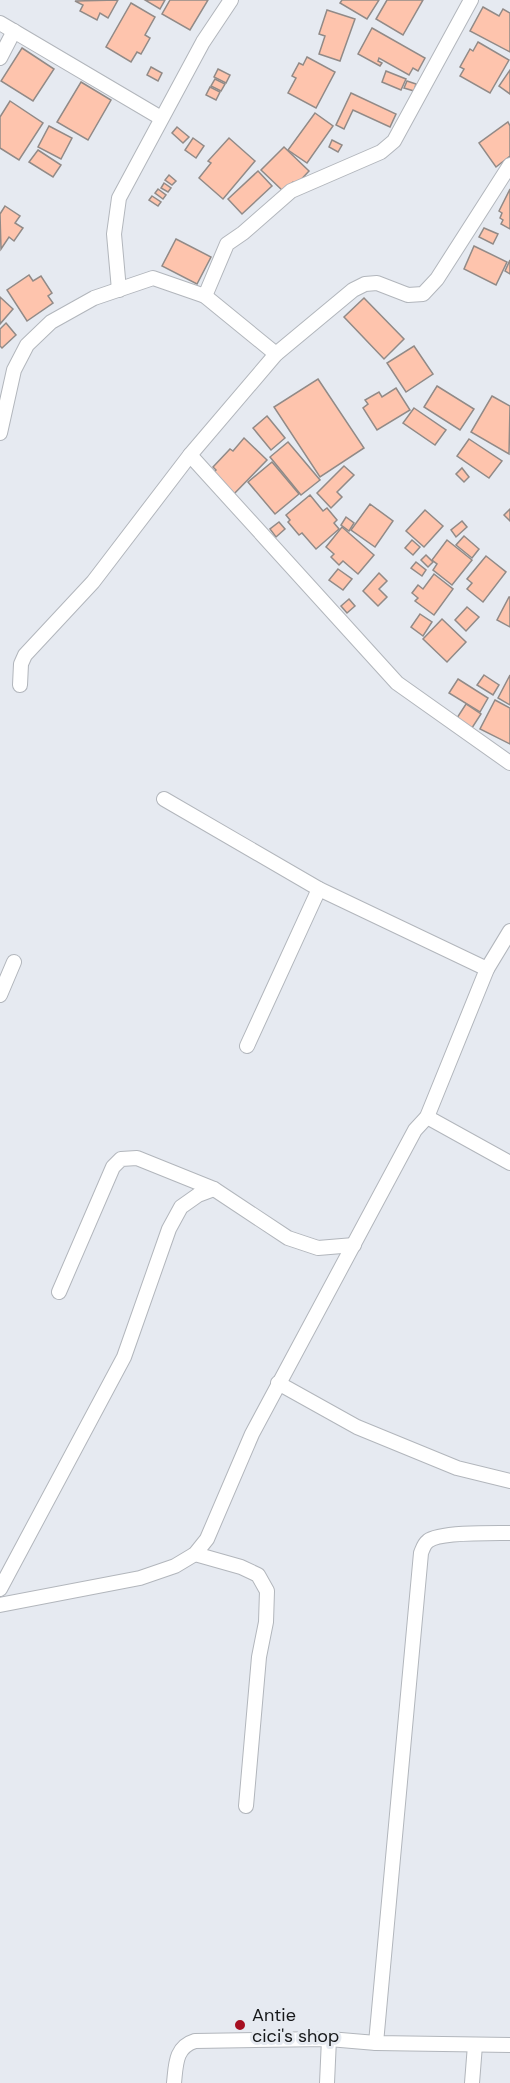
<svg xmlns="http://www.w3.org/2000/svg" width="510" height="2083" font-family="'DM Sans',sans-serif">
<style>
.building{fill:#fec4ad;stroke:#918a87;stroke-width:1.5}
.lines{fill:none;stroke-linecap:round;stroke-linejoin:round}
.street-casing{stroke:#b2b6bc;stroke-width:16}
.street{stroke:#fff;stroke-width:14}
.poi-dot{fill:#a60f21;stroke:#e6eaf1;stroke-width:2}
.labels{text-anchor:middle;stroke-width:6;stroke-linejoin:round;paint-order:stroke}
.poi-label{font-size:18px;fill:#16181a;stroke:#e6eaf1;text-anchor:start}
</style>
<rect width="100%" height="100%" fill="#e6eaf1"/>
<g class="building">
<path d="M118,0l-10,18 -8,-5 -3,7 -17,-9 3,-6 -8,-4z"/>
<path d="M145,0h20l-5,9z"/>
<path d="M170,0h38l-18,30 -28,-16z"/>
<path d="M342,0h37l-12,19 -27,-16z"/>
<path d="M387,0h36l-20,35 -27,-16z"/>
<path d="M131,3l24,14 -10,18 5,3 -9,16 -4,-2 -6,10 -25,-15z"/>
<path d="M483,7l16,9 4,-7 7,4v39l-40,-21z"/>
<path d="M327,10l28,9 -15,42 -21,-7 6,-18 -6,-2z"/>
<path d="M372,28l53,30 -7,13 -5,-3 -4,7 -30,-17 -1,3 4,2 -2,3 -22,-12z"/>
<path d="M478,42l31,18 -19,33 -30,-17 4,-7 -4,-2 10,-18 3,2z"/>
<path d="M22,48l32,21 -21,32 -32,-20z"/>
<path d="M307,57l28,15 -19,36 -28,-15 8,-15 -4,-2 7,-13 4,2z"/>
<path d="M151,67l11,6 -4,8 -11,-6z"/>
<path d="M218,69l12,6 -4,8 -12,-6z"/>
<path d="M510,70v24l-11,-8z"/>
<path d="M386,71l20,8 -5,11 -19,-8z"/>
<path d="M215,79l10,5 -4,7 -10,-5z"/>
<path d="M407,81l9,3 -2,7 -10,-3z"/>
<path d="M81,82l30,18 -23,40 -31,-18z"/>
<path d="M210,87l10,5 -4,8 -10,-5z"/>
<path d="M351,93l45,21 -6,13 -37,-17 -9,19 -8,-4z"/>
<path d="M10,101l33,22 -24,37 -19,-12v-31z"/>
<path d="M315,113l18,13 -26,37 -19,-13z"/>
<path d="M508,122l2,4v30l-14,11 -17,-24z"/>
<path d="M49,126l23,12 -11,21 -23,-12z"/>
<path d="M177,127l12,10 -6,6 -11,-10z"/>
<path d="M193,138l11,8 -8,12 -11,-8z"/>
<path d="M229,138l26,23 -32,38 -24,-21 12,-15 -3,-2z"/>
<path d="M332,140l10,5 -4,7 -9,-5z"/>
<path d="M284,147l25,24 -13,14 -3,-3 -9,10 -23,-22z"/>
<path d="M38,150l23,15 -8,12 -24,-15z"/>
<path d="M258,171l14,15 -30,28 -14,-15z"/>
<path d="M169,175l7,6 -4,4 -7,-5z"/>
<path d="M164,183l7,5 -3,4 -7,-4z"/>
<path d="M158,189l8,6 -3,4 -8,-6z"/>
<path d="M510,189v40l-9,-5 2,-4 -3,-2 2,-5 -3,-2z"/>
<path d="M152,196l9,6 -3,4 -9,-6z"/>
<path d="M5,206l15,10 -5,7 8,5 -9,13 -5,-4 -8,12 -1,-35z"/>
<path d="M484,228l14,6 -5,10 -14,-7z"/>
<path d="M176,239l35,18 -14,27 -35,-18z"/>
<path d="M474,246l33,16 -11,23 -32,-16z"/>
<path d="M510,260v14l-5,-3z"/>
<path d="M29,275l4,6 8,-5 11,17 -4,3 5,7 -26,18 -20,-31z"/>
<path d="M0,297l13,12 -13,15z"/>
<path d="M364,298l40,41 -20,20 -40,-42z"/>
<path d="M6,323l10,12 -14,13 -2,-2v-17z"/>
<path d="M414,346l19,28 -27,18 -19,-29z"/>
<path d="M318,379l46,69 -44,29 -46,-70z"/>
<path d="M437,386l37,23 -14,21 -36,-23z"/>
<path d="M396,388l14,22 -33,20 -14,-22 5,-4 -3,-4 14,-8 3,5z"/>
<path d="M492,396l18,10 -1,48 -38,-22z"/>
<path d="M414,408l32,22 -11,15 -32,-22z"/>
<path d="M267,416l18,22 -14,12 -18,-22z"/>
<path d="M244,438l23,22 -36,37 -21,-20 6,-7 -3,-3 17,-18 3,2z"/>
<path d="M469,439l33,22 -13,17 -32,-22z"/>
<path d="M288,442l32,38 -19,15 -31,-38z"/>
<path d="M272,462l27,32 -24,20 -27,-32z"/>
<path d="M344,466l10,9 -17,17 5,5 -11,11 -14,-15z"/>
<path d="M462,468l7,9 -5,5 -8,-8z"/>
<path d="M310,495l13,16 4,-3 10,12 -3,3 5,6 -23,20 -14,-16 -3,2 -11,-13 2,-2 -4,-5z"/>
<path d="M370,504l23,17 -18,26 -24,-17z"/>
<path d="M510,509v12l-6,-6z"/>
<path d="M425,510l18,16 -19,21 -18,-16z"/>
<path d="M346,517l8,6 -5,8 -8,-6z"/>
<path d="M462,521l5,6 -11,10 -5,-7z"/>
<path d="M279,522l6,7 -9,8 -6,-8z"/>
<path d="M342,527l32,28 -16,19 -15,-13 -4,4 -8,-8 3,-3 -8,-7z"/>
<path d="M464,536l15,13 -7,9 -16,-13z"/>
<path d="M412,540l8,7 -7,8 -8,-7z"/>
<path d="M447,540l25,20 -20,25 -19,-15 4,-6 -5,-4z"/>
<path d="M426,555l7,7 -5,5 -7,-7z"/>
<path d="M486,556l20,16 -23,30 -16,-13 5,-6 -5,-4z"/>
<path d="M416,562l10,8 -4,6 -11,-8z"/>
<path d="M338,569l14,10 -9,11 -14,-10z"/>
<path d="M379,573l8,8 -8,8 8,8 -9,9 -15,-15z"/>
<path d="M434,574l19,15 -19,26 -19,-14 3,-3 -6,-5 6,-8 5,4z"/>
<path d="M509,597h1v30l-13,-7z"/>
<path d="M349,599l6,7 -8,7 -6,-7z"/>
<path d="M467,607l12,10 -13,14 -11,-11z"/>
<path d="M420,614l12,8 -9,14 -12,-9z"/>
<path d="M442,619l24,23 -19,20 -24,-23z"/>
<path d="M484,675l15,10 -6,10 -16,-10z"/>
<path d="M510,675v30l-12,-7z"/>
<path d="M458,679l30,19 -8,14 -31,-19z"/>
<path d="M495,700l15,8v36l-30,-15z"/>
<path d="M466,704l15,10 -11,17 -15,-10z"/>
</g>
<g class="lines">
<defs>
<g id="street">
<path d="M0,23l161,95"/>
<path d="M0,58l14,-27"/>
<path d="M119,290l-5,-56 5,-36 84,-156 28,-42"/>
<path d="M205,296l22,-52 16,-11 48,-42 90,-39 13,-11 77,-141"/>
<path d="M0,433l14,-63 13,-25 24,-23 43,-24 59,-20 52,18 71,58"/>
<path d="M190,455l207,228 113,80"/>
<path d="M20,685l1,-21 4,-9 68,-73 97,-127 86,-101 77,-64 12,-6 12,-1 31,12 15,-1 14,-15 73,-114"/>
<path d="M164,799l155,90 168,80"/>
<path d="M0,995l14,-33"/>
<path d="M247,1046l72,-157"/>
<path d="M427,1117l83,46"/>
<path d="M59,1292l54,-125 8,-8 16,-1 77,31 74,49 30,10 36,-3"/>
<path d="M278,1383l79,44 100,41 53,13"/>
<path d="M195,1554l46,13 17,8 9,16 -1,31 -7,35 -13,149"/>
<path d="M0,1589l124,-232 45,-128 12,-22 17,-12 16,-6"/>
<path d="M0,1605l140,-27 35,-12 20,-12 12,-15 45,-105 163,-304 12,-13 60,-148 23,-38"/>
<path d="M376,2043l45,-490c2,-5 3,-9 7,-12 11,-9 66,-8 82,-8"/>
<path d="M174,2083c2,-18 1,-36 21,-42l134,-2 47,4 134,2"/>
<path d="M327,2083l2,-44"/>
<path d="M472,2083l3,-38"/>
</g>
</defs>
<use href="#street" class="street-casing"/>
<use href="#street" class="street"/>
</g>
<circle class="poi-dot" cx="240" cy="2025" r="6"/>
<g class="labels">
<g class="poi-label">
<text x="252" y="2021">Antie<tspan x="252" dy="21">cici's shop</tspan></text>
</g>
</g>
</svg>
